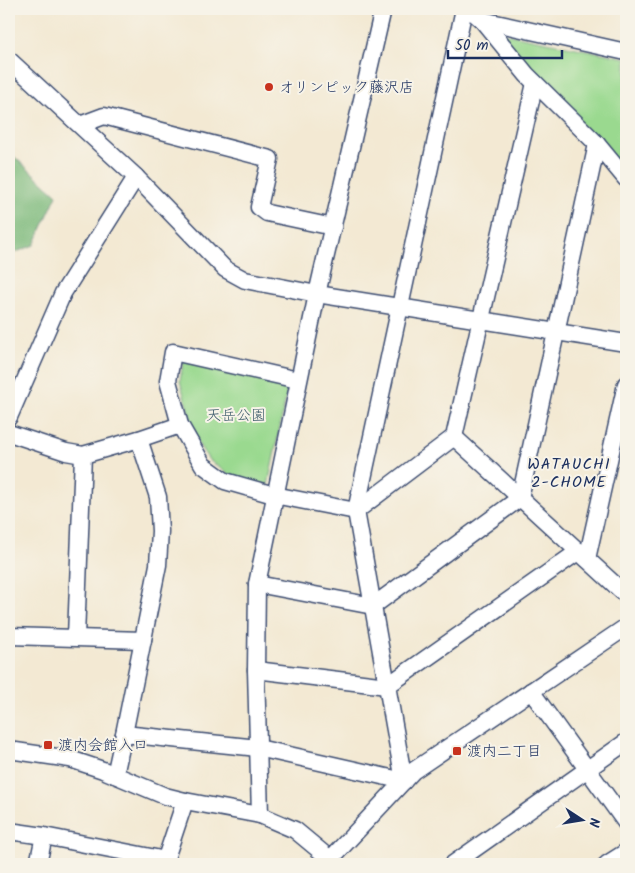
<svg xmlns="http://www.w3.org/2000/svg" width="635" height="873" font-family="Kalam,'Klee One',sans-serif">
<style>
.green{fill:#9ad98f;stroke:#5a8476}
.forest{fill:#7bb97a;stroke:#4b746c}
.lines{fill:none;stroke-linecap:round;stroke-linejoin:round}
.minor-casing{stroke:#3b4b70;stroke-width:19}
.minor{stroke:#fff;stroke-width:16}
.poi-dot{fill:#c8321e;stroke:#f7f3e8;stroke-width:2}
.labels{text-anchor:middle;stroke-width:4;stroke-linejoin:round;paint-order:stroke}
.poi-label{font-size:15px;fill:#1b2f5e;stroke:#f7f3e8;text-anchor:start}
.park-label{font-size:15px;fill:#3b5a6a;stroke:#f7f3e8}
.neighbourhood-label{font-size:16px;letter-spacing:1px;fill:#1b2f5e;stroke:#f7f3e8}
</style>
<rect width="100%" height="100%" fill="#f7f3e8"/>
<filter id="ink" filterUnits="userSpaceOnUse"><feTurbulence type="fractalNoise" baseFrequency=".02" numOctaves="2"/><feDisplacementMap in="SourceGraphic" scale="10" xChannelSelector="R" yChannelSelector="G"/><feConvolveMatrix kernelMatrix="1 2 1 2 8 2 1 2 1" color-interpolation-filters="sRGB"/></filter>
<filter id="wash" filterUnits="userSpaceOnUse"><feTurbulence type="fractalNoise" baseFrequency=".0096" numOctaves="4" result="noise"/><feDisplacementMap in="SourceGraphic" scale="20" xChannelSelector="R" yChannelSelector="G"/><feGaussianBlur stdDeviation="1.12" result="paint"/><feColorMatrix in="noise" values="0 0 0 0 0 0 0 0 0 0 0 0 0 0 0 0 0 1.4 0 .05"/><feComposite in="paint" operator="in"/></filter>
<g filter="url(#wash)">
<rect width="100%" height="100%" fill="#f3e9d3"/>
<g class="green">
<path d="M492,31l134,27v108l-3,2z"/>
<path d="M184,357l105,25 -21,103 -40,-11 -19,-14 -12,-18 -17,-61z"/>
</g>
<path class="forest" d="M9,152l48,43 -23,50 -25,10z"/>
</g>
<g filter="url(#ink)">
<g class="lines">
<defs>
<g id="minor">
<path d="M469,9l13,11 45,55 70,69 29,35"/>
<path d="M482,20l144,32"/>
<path d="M9,60l127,117 89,92 20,11 72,14 309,49"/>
<path d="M80,125l24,-9 166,43 -11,48 8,6 66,14"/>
<path d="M298,380l-125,-28 -5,29 12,44 23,40 22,16 49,14 82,16 98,-74 81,-354"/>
<path d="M9,417l54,-124 73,-116"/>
<path d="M9,433l57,19 17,3 56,-16 41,-14"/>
<path d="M454,437l172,158"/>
<path d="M257,584l116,22 147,-108 77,-354"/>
<path d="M9,636l134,4"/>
<path d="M76,637l7,-182"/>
<path d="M256,670l131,16 192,-135 8,8 39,-175"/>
<path d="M531,691l95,132"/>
<path d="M124,734l134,14 146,33 -48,-270 108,-502"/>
<path d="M9,750l61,9 33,11 62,26 20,5 75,14 35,15 41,34"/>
<path d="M115,775l9,-41 34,-169 2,-34 -2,-34 -19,-58"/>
<path d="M260,815l-4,-145 1,-86 60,-290 66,-285"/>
<path d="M9,831l35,5 122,24"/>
<path d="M38,864l6,-28"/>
<path d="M164,864l21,-63"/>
<path d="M326,864l87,-93 213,-144"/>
<path d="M453,864l173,-122"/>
<path d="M607,864l19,-12"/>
</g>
</defs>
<use href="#minor" class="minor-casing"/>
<use href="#minor" class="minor"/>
</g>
</g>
<g class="poi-dot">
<circle cx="269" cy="87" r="5"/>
<rect x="43" y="740" width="10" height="10" rx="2.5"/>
<rect x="452" y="746" width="10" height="10" rx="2.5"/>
</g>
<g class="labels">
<g class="poi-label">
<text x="279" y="92">オリンピック藤沢店</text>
<text x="58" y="750">渡内会館入口</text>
<text x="467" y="756">渡内二丁目</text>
</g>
<g class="park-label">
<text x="236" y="420">天岳公園</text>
</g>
<g class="neighbourhood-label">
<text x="569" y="469">WATAUCHI<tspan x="569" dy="18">2-CHOME</tspan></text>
</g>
</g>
<rect width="635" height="873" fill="none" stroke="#f7f3e8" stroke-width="30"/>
<g transform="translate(582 820) rotate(102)" stroke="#f7f3e8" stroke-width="4" paint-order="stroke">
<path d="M0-4L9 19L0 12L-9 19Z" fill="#1b2f5e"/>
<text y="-8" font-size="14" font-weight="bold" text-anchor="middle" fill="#1b2f5e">N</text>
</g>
<path d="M448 50v8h114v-8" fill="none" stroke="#1b2f5e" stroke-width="2.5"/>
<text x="455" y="50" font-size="15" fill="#1b2f5e" stroke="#f7f3e8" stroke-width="4" paint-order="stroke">50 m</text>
</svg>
